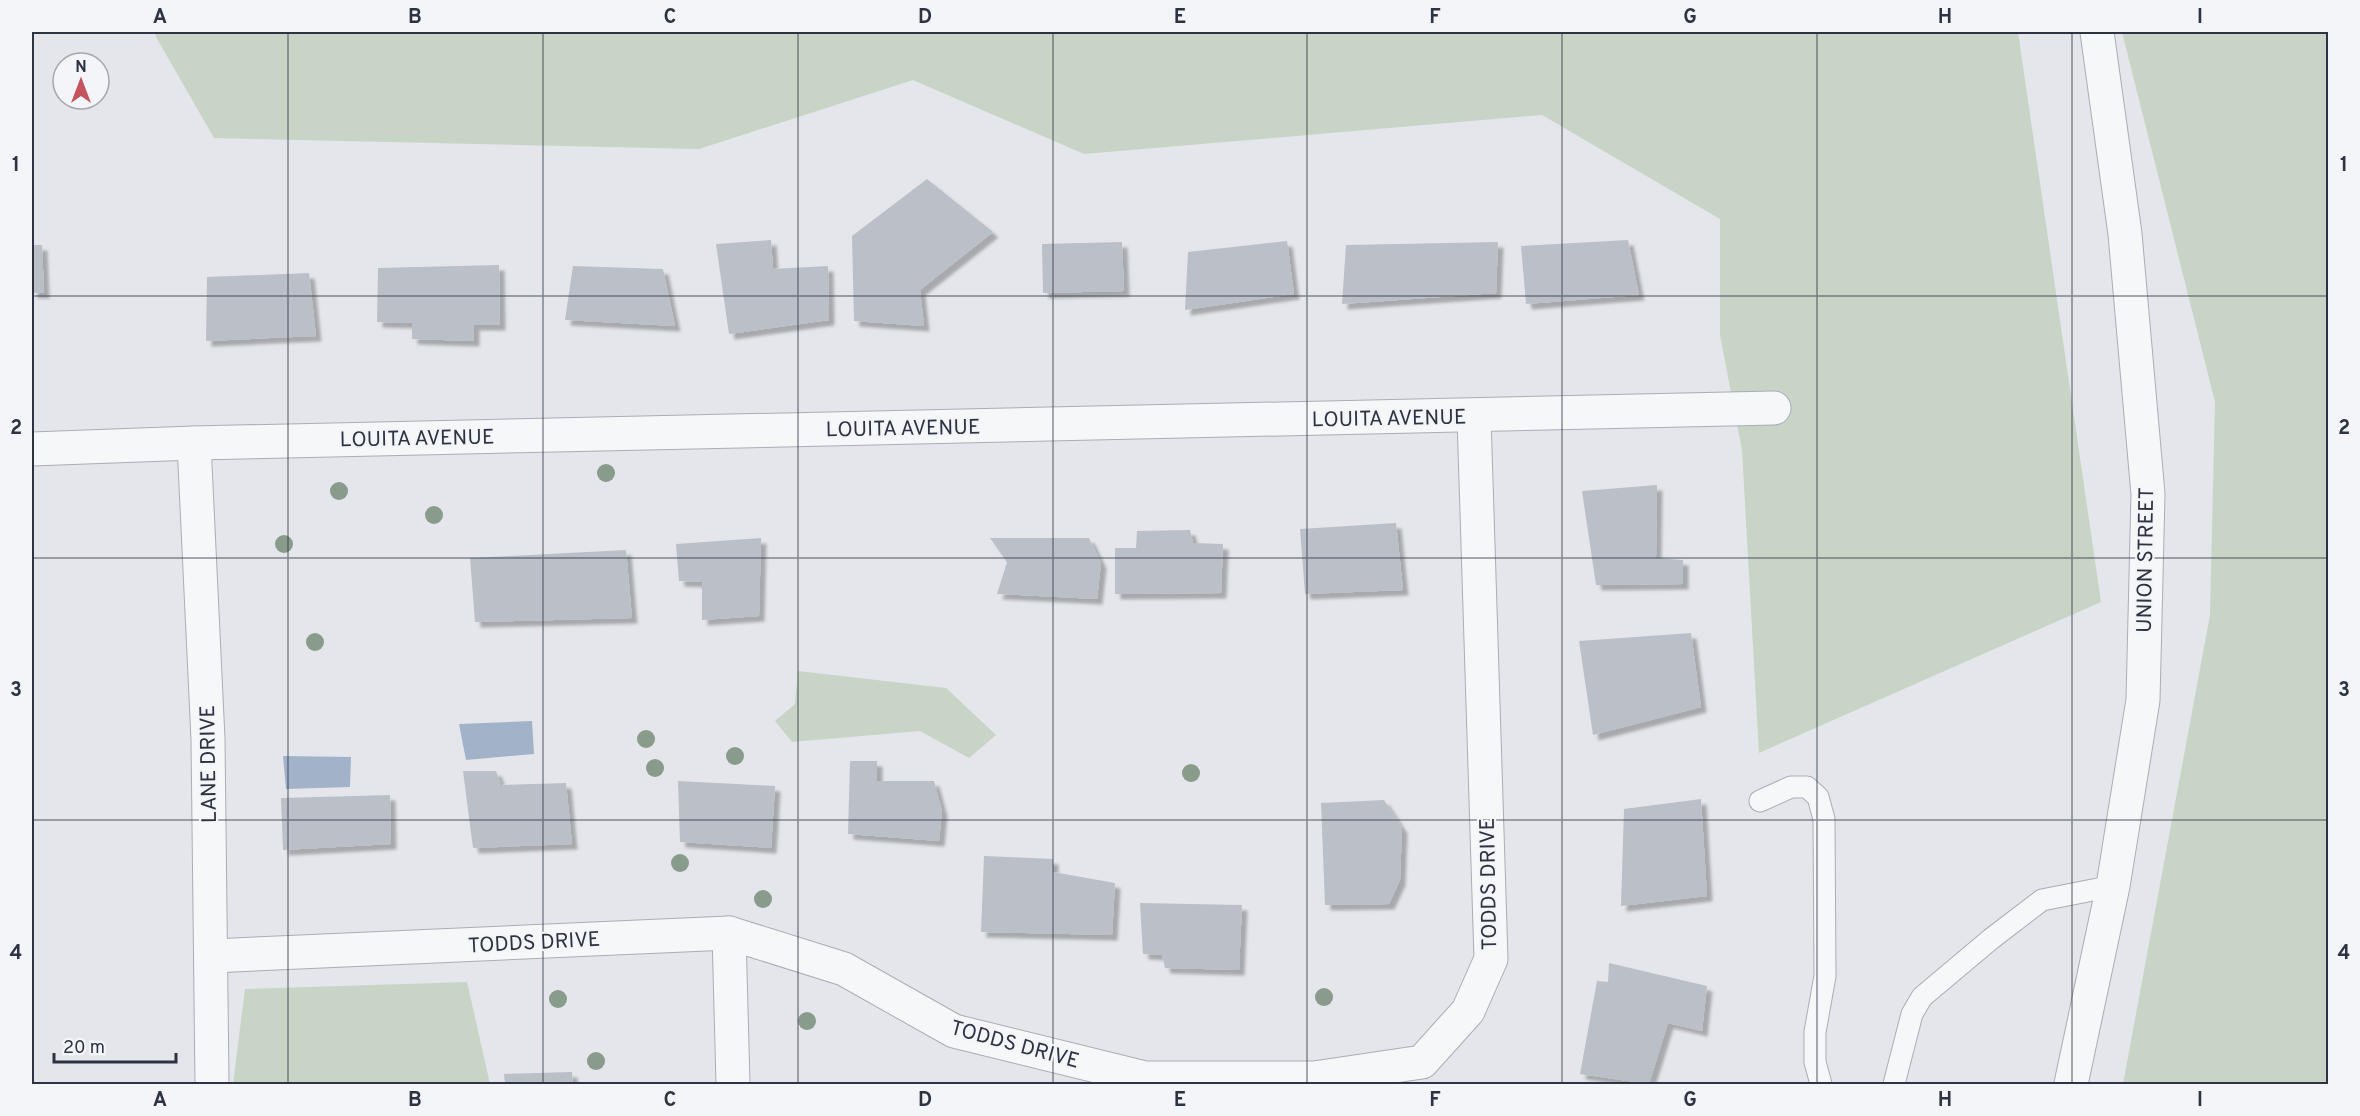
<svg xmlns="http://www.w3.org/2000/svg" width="2360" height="1116" font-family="Overpass,sans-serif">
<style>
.green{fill:#c8d4c6}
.water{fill:#a2b2c8}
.building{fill:#bbbfc7;filter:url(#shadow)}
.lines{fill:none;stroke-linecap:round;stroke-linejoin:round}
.service-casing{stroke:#a9adb5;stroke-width:23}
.minor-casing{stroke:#a9adb5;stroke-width:35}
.tertiary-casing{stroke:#a9adb5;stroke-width:35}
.service{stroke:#f6f7f9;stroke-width:21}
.minor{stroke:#f6f7f9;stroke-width:33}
.tertiary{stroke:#f6f7f9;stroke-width:33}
.tree{fill:#899b8a}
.grid{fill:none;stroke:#2d3342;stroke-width:1.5;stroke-opacity:0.55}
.labels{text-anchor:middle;stroke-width:4.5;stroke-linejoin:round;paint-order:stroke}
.street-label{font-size:21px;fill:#2d3342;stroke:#f3f5f8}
.neatline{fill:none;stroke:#2d3342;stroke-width:2}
.grid-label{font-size:20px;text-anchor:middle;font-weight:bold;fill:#2d3342}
</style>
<defs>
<filter id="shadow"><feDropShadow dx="5.5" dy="5.5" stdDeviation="1.5" flood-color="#0004"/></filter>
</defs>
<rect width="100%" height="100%" fill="#e4e6eb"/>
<g class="green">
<path d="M155,32h1863l83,570 -342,151 -17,-303 -22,-115v-116l-178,-104 -458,39 -171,-74 -214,69 -485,-11 -58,-101z"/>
<path d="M2122,32h206v1052h-205l87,-469 5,-213z"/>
<path d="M798,671l148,17 50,47 -27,23 -49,-27 -128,11 -17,-21 20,-17z"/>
<path d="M467,982l23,102h-257l12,-95z"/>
</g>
<g class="water">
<path d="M532,721l2,33 -68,6 -7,-36z"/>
<path d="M283,756l68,1 -1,30 -64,2z"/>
</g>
<g class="building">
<path d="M927,179l66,53 -73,58 4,36 -70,-5 -2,-85z"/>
<path d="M771,240l2,29 55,-3 1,54 -100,14 -13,-90z"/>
<path d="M1628,240l11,55 -113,9 -5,-58z"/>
<path d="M1287,241l7,53 -109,16 3,-58z"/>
<path d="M1122,242l2,49 -81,2 -1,-49z"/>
<path d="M1498,242l-2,51 -154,11 4,-59z"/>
<path d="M32,245h10l2,48h-12z"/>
<path d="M499,265l1,60h-26v16l-62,-2v-16l-35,-1 1,-54z"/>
<path d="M573,266l90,3 12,57 -110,-6z"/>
<path d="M309,273l7,63 -110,5 1,-64z"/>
<path d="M1657,485l-1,73 27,2v24l-87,1 -14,-94z"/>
<path d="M1396,523l7,67 -98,4 -5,-65z"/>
<path d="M1190,530l3,13 30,1 -2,49 -106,1v-46h21l1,-17z"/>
<path d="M761,538l-2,78 -57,4v-38l-23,-1 -3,-37z"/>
<path d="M990,538h99l12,25 -4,36 -100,-5 10,-32z"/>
<path d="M626,550l6,68 -157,4 -5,-64z"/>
<path d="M1691,633l10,74 -108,28 -14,-94z"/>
<path d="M850,761h27v20h57l8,30 -3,30 -91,-7z"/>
<path d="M463,771h33l5,14 65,-2 6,61 -99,4z"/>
<path d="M678,781l97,5 -4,62 -91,-6z"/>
<path d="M390,795l1,49 -108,6 -2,-52z"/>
<path d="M1701,799l6,97 -86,10 3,-97z"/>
<path d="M1384,800l18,28 -2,52 -11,24 -64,1 -4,-102z"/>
<path d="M984,856l69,3v13l62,11 -3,52 -131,-3z"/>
<path d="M1140,903l102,2 -3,65 -74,-2 -3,-13 -19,-1z"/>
<path d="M1609,963l98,23 -5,45 -34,-8 -19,61 -69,-10 17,-93 11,1z"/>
<path d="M572,1072l1,12h-68l-1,-10z"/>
</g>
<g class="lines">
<defs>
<g id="service">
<path d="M1760,801l31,-14h16l11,10 6,22 1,157 -10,56v30l6,22"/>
<path d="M1894,1084l18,-70 10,-17 69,-58 51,-39 71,-14"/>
</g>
<g id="minor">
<path d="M194,443l14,296 4,345"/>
<path d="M32,449l162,-6 1580,-35"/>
<path d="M729,933l4,151"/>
<path d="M211,956l518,-23 115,36 110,62 191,47h169l108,-16 46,-51 23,-52 -17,-542"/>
</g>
<path id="tertiary" d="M2071,1084l42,-198 30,-186 5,-206 -23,-260 -28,-202"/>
</defs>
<use href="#service" class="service-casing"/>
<use href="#minor" class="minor-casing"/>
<use href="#tertiary" class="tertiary-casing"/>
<use href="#service" class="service"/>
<use href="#minor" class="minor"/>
<use href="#tertiary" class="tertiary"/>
</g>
<g class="tree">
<circle cx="606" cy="473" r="9"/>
<circle cx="339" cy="491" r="9"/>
<circle cx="434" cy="515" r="9"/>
<circle cx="284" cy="544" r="9"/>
<circle cx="315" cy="642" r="9"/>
<circle cx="646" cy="739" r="9"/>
<circle cx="735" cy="756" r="9"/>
<circle cx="655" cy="768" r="9"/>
<circle cx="1191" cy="773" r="9"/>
<circle cx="680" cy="863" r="9"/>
<circle cx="763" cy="899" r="9"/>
<circle cx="1324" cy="997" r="9"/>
<circle cx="558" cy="999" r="9"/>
<circle cx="807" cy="1021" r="9"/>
<circle cx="596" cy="1061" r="9"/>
</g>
<path class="grid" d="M288,32v1052M543,32v1052M798,32v1052M1053,32v1052M1307,32v1052M1562,32v1052M1817,32v1052M2072,32v1052M32,296h2296M32,558h2296M32,820h2296"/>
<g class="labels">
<g class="street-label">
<text transform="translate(1389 418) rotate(-1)" y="7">LOUITA AVENUE</text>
<text transform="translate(903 428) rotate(-1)" y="7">LOUITA AVENUE</text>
<text transform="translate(417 438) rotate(-1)" y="7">LOUITA AVENUE</text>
<text transform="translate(2145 560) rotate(-89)" y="7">UNION STREET</text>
<text transform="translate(208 764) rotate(-91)" y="7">LANE DRIVE</text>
<text transform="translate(1488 884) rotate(-91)" y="7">TODDS DRIVE</text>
<text transform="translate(534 942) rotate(-3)" y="7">TODDS DRIVE</text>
<text transform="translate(1015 1044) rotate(15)" y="7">TODDS DRIVE</text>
</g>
</g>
<rect width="2360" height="1116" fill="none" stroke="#f3f5f8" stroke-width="66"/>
<g transform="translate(81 81)"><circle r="28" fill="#f3f5f8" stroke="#a4a7af" stroke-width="1.5"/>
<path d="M0-4.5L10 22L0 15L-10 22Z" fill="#c5535e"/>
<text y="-9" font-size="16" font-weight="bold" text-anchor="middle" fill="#2d3342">N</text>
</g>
<path d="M54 1053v9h122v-9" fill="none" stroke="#2d3342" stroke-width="3"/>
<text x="63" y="1053" font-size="18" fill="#2d3342" stroke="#f3f5f8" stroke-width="4.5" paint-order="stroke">20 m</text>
<rect x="33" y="33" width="2294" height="1050" class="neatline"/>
<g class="grid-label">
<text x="160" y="23">A</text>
<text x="415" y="23">B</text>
<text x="670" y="23">C</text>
<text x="925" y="23">D</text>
<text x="1180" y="23">E</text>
<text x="1435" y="23">F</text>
<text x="1690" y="23">G</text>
<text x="1945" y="23">H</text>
<text x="2200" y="23">I</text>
<text x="16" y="171">1</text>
<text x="2344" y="171">1</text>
<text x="16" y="434">2</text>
<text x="2344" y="434">2</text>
<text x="16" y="696">3</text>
<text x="2344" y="696">3</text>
<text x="16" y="959">4</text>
<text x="2344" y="959">4</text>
<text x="160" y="1106">A</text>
<text x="415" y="1106">B</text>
<text x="670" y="1106">C</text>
<text x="925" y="1106">D</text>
<text x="1180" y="1106">E</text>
<text x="1435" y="1106">F</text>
<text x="1690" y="1106">G</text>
<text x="1945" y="1106">H</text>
<text x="2200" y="1106">I</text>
</g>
</svg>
